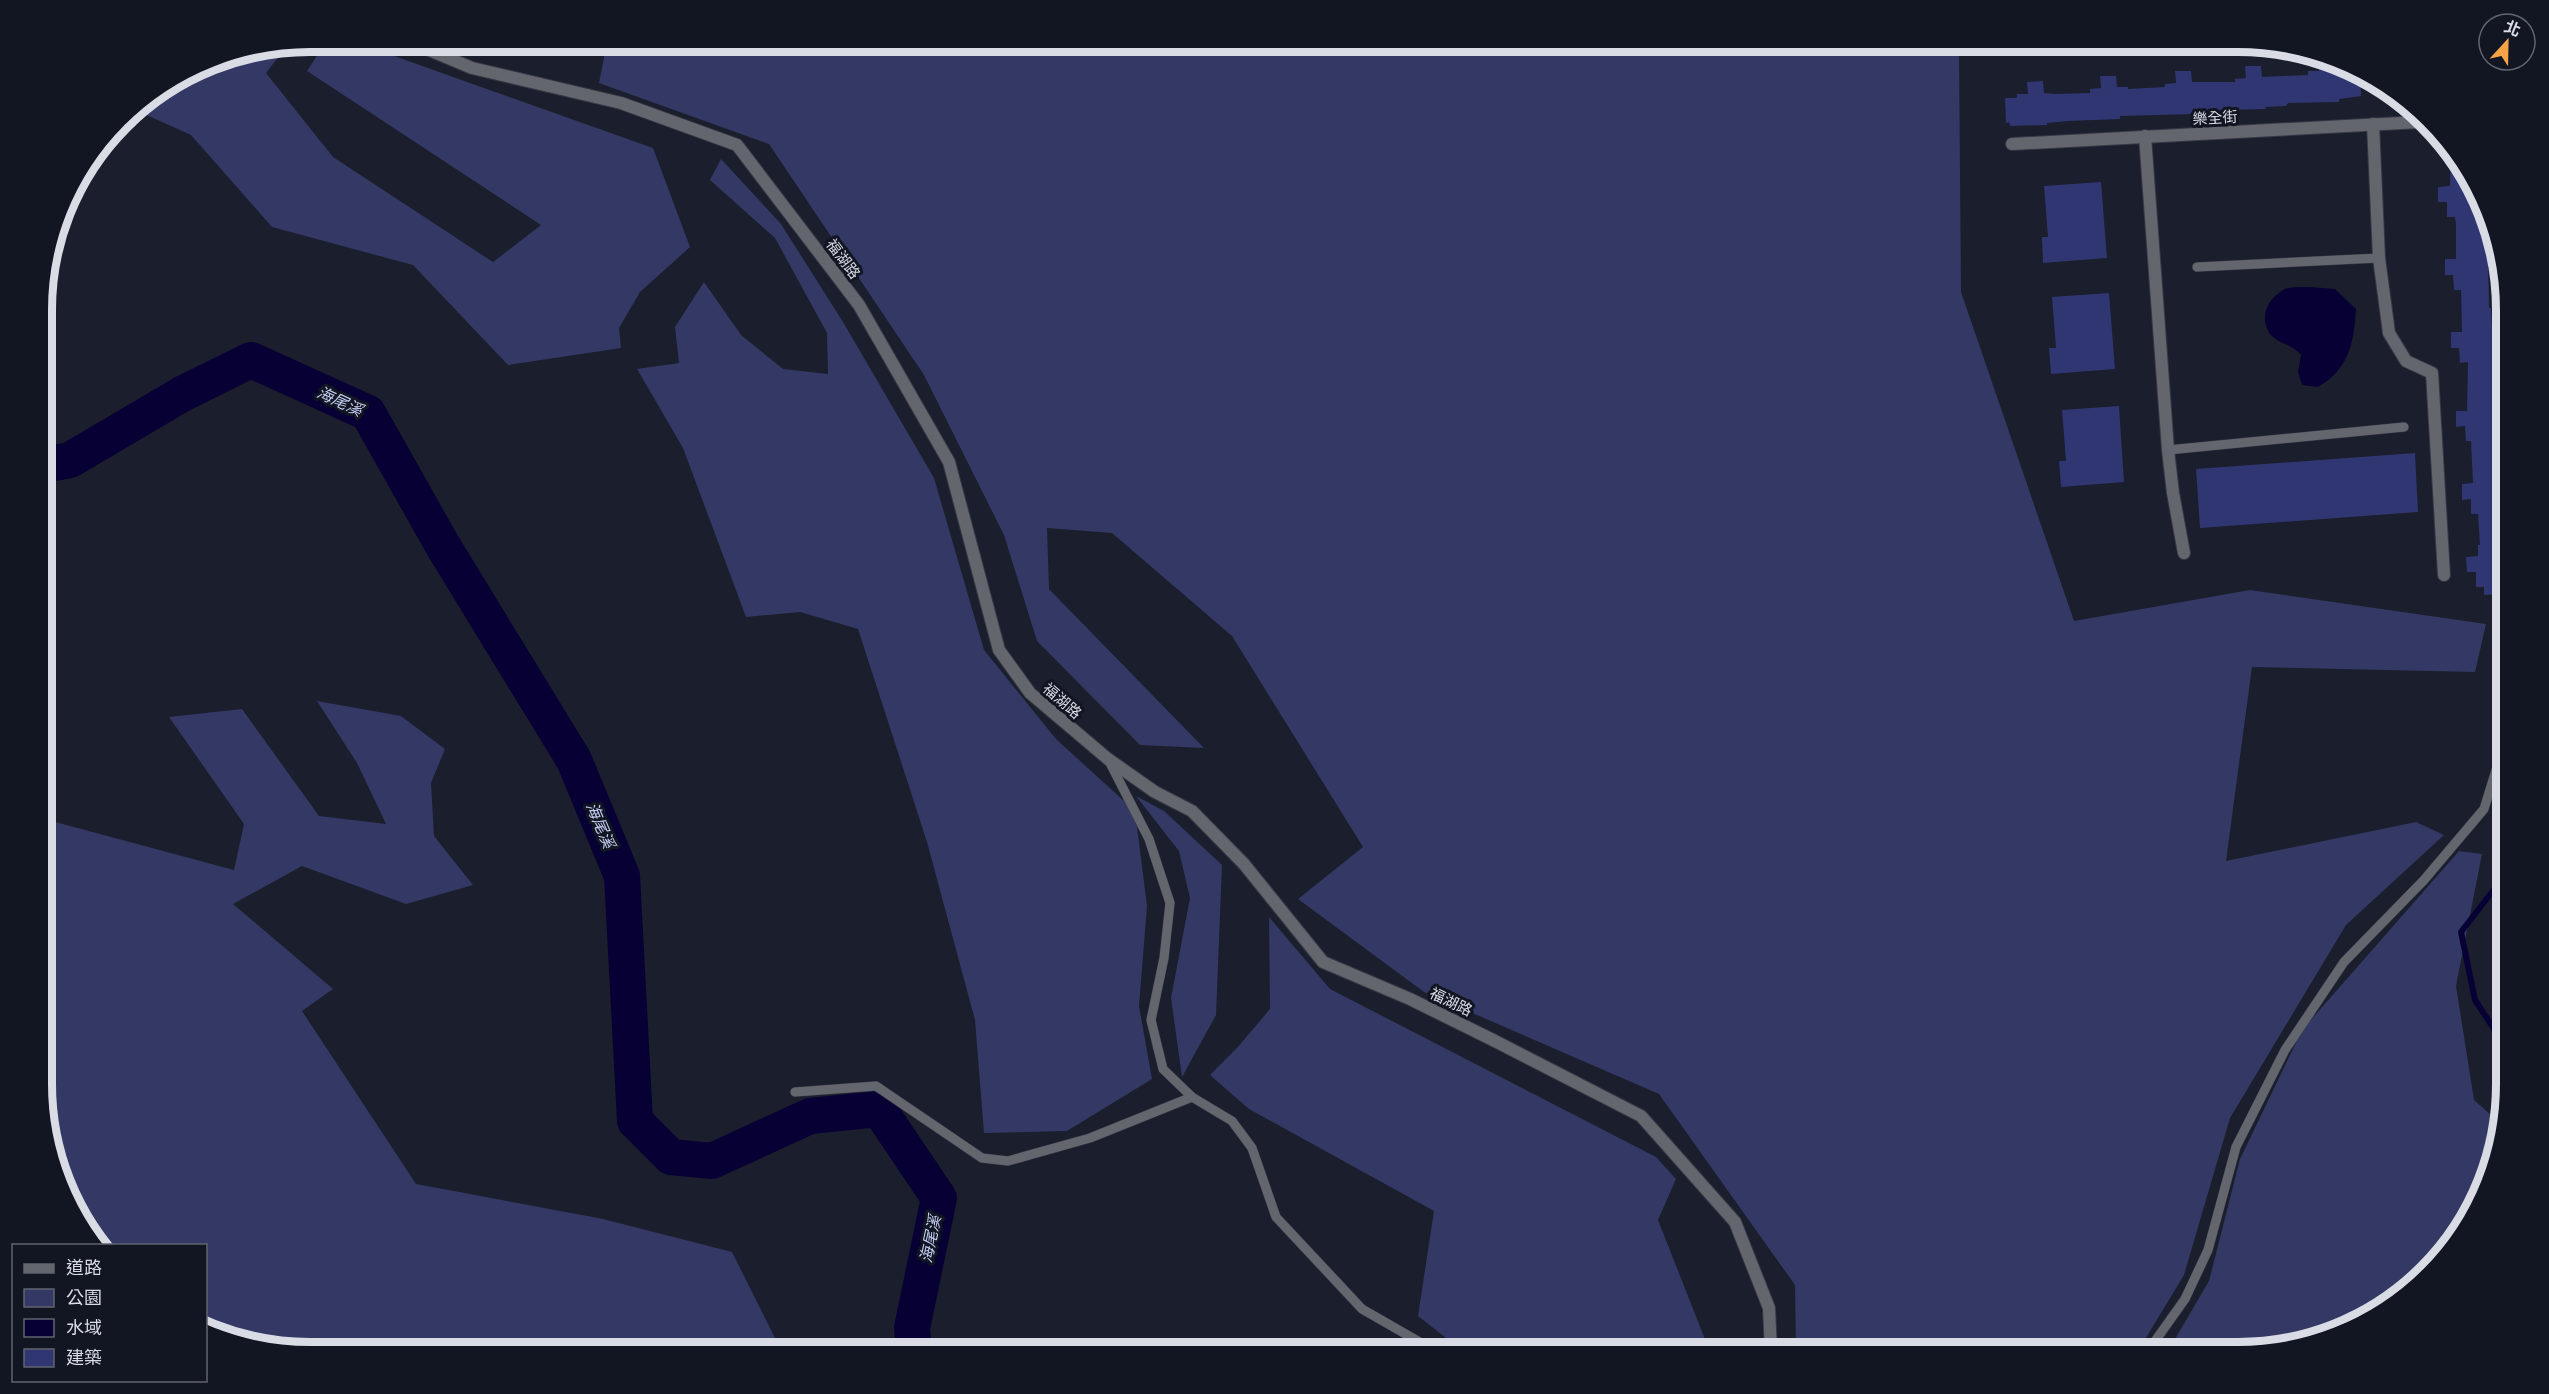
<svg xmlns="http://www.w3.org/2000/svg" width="2549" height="1394" font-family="Ubuntu,'Noto Sans TC',sans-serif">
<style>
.green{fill:#333964}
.water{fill:#070035}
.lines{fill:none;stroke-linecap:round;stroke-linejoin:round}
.stream{stroke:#070035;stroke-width:6}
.river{stroke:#070035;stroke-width:36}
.building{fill:#2f3672}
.service-casing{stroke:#363846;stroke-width:10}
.minor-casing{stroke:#363846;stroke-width:14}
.tertiary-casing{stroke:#363846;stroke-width:14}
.service{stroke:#64666e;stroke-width:9}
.minor{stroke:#64666e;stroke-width:12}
.tertiary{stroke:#64666e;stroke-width:12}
.labels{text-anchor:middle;stroke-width:6;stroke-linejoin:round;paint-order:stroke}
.street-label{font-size:15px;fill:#d9dbe5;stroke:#121522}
.water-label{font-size:16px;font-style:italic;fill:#c5cef3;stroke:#121522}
.rim{fill:none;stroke:#d9dbe5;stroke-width:8}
</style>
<rect width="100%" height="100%" fill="#1b1e2c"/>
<g class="green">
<path d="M326,42h29l298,106 37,99 -50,45 -21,36 2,20 -113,17 -95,-100 -141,-38 -81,-92 -58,-26 75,-47 78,-15 -20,26 67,84 160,105 48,-37 -234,-154z"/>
<path d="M607,42h1484l-132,9 2,241 113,329 176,-31 236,34 -11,48 -223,-5 -26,194 190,-39 28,13 -98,90 -116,193 -46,157 -46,76 -342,1 -1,-67 -136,-191 -235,-102 -126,-93 65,-52 -131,-211 -120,-103 -65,-5 2,61 155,159 -64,-3 -103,-104 -33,-106 -80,-160 -155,-231 -170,-61z"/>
<path d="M721,159l60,65 62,98 91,156 50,172 72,89 79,72 12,95 -8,100 13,73 -85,52 -83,2 -9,-113 -48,-178 -69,-213 -58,-17 -54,5 -63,-169 -46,-79 42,-6 -4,-36 29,-45 37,53 42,34 45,5 -1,-41 -52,-95 -65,-58z"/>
<path d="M317,701l84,15 44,33 -14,34 3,53 39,49 -67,19 -104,-38 -69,38 100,85 -31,22 114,173 187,35 129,33 50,100h-472l-69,-9 -35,-15v-82l-105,-1 -14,-12 -43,-115v-299l190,51 10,-46 -75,-107 73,-8 77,107 67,8 -29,-61z"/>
<path d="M1136,796l28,15 58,54 -6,150 -34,62 -11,-79 19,-100 -11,-47z"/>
<path d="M2459,851l23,3 -26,132 18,114 26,23 -29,95 -42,55 -56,43 -117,35h-88l41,-70 31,-122 62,-129z"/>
<path d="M1269,917l61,72 326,168 20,22 -18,41 52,132h-254l-1,-7 -37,-29 16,-105 -185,-102 -39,-34 27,-27 33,-39z"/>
</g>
<path class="water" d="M2311,287l24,2 21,20c-2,34 -7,60 -38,78l-16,-2 -4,-13 3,-17c-8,-10 -24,-12 -31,-21 -11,-17 -3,-34 13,-44 7,-4 20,-3 28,-3z"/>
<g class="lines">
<path class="stream" d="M2506,874l-45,58 14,68 31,47"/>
<path class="river" d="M44,465l26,-5 112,-66 69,-34 117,53 75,133 131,214 48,116 13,245 36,36 41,4 98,-45 69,-7 60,89 -27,130 2,24"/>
</g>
<g class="building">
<path d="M2318,55l17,7v8l16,-1 9,4 1,23 -22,3v3l-51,1 -2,3 -21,1 1,2 -48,1 -23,2v2l-75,2v3l-52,2 -21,2v2l-37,1 -1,-4 -3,1 -1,-25h12v-4h11l-1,-12 16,-1 1,12 11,1 35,-1v-4l11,-1 -1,-12h16l1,11h11v2l37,-2v-3l11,-1 -1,-12h16l1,11h43v-3l11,-1 -1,-12h16l1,11 46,-2v-4h11z"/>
<path d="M2451,152l11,10 20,40v32l4,2v21h2l1,51h2l1,20h2l8,152h3l1,114 -22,1v-8h-8v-15h-9l-1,-15 12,-1v-11h2l-2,-31h-7v-15l-9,1v-16l11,-1 -2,-42h-5l-1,-15 -9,1v-16h11l1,-49 -8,1 -1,-15h-8v-16h11l-1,-42h-7l-1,-15h-8v-16h11v-34l-1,-8h-8v-15h-9v-15l12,-1z"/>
<path d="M2101,182l6,76 -64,5 -1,-26h6l-4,-51z"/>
<path d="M2109,293l6,76 -64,5 -2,-26h7l-4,-51z"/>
<path d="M2119,406l5,76 -63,5 -2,-26h7l-4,-51z"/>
<path d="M2415,453l3,59 -218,16 -4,-59z"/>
</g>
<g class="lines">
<defs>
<g id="service">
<path d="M2197,267l182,-9"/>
<path d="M2168,450l236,-23"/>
<path d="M1108,759l41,80 21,64 -6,55 -13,62 12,49 29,28 40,24 20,27 24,69 86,92 75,43"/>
<path d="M795,1092l81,-6 106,72 26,3 82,-23 102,-41"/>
<path d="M2148,1351l37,-52 23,-49 28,-103 49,-97 59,-88 80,-82 60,-71 22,-71"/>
</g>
<g id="minor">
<path d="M2373,124l6,134 10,75 17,28 26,12 12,202"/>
<path d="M2145,136l23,314 5,43 11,60"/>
<path d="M2012,144l408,-22"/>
</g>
<path id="tertiary" d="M410,42l62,26 149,35 116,42 122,160 90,157 50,188 31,43 78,66 47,33 37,19 52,53 79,98 87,37 83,41 148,76 94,106 34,86 2,44"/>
</defs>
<use href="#service" class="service-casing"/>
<use href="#minor" class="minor-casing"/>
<use href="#tertiary" class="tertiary-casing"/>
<use href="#service" class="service"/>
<use href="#minor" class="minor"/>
<use href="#tertiary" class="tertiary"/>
</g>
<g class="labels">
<g class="street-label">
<text transform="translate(2215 118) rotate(-3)" y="5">樂全街</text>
<text transform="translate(843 259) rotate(53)" y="5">福湖路</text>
<text transform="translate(1062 701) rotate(41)" y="5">福湖路</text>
<text transform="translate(1451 1002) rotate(26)" y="5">福湖路</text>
</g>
<g class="water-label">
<text transform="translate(340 401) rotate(25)" y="6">海尾溪</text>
<text transform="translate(601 825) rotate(67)" y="6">海尾溪</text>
<text transform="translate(930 1239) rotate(-78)" y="6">海尾溪</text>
</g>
</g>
<path d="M0 0H2549V1394H0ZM310 52H2238A258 258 0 0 1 2496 310V1084A258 258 0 0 1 2238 1342H310A258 258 0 0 1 52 1084V310A258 258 0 0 1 310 52Z" fill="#121522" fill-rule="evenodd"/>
<path class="rim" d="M310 52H2238A258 258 0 0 1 2496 310V1084A258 258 0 0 1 2238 1342H310A258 258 0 0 1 52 1084V310A258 258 0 0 1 310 52Z"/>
<rect x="12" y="1244" width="195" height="138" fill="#121522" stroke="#626470" stroke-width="1.5"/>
<rect x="24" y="1264" width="30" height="9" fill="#64666e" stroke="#626470" stroke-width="1.5"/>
<text x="66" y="1274" font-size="18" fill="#d9dbe5">道路</text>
<rect x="24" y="1289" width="30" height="18" fill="#333964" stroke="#626470" stroke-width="1.5"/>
<text x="66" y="1304" font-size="18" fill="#d9dbe5">公園</text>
<rect x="24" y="1319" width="30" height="18" fill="#070035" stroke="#626470" stroke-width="1.5"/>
<text x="66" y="1334" font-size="18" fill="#d9dbe5">水域</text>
<rect x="24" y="1349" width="30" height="18" fill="#2f3672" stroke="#626470" stroke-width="1.5"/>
<text x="66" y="1364" font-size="18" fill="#d9dbe5">建築</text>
<g transform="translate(2507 42) rotate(22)"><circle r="28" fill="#121522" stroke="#626470" stroke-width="1.5"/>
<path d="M0-4.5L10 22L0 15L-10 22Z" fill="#f5a346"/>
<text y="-9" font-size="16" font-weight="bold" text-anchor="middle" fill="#d9dbe5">北</text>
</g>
</svg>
